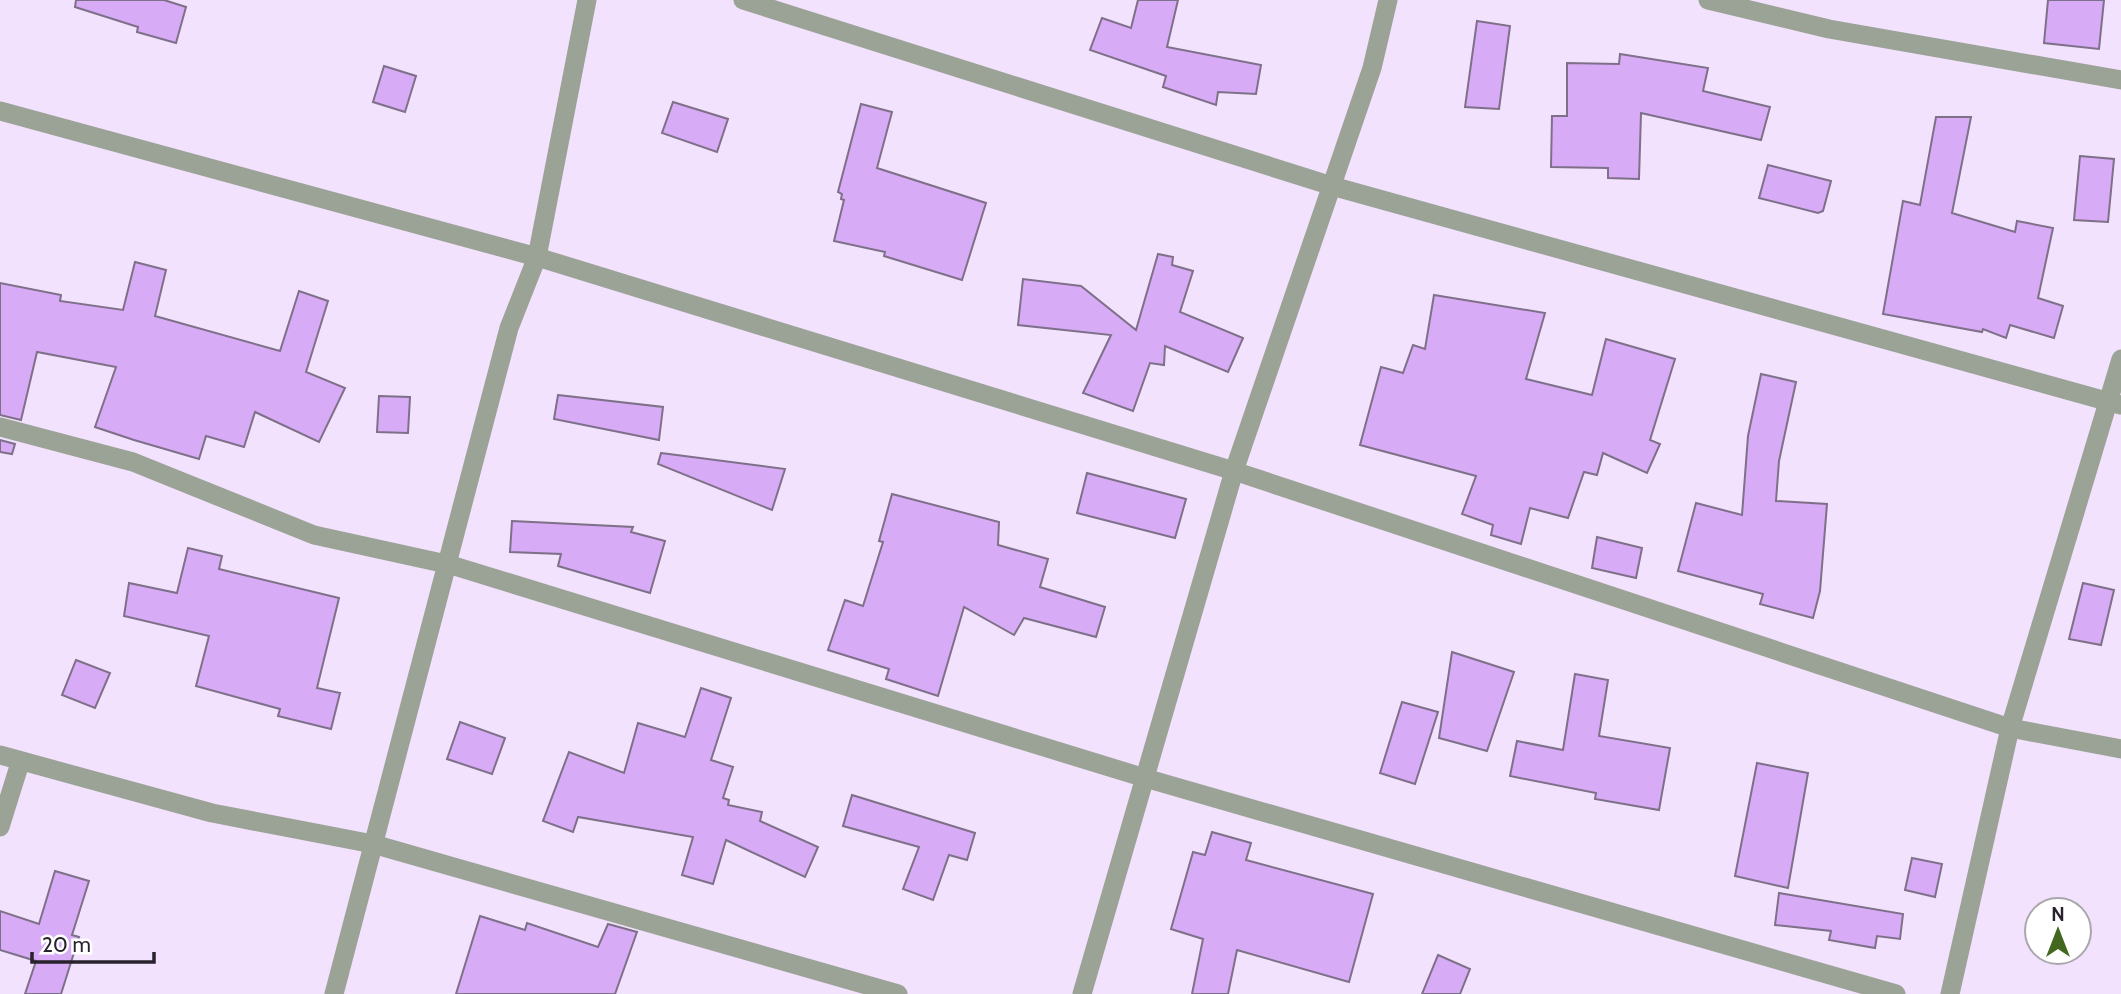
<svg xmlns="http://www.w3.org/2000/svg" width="2121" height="994" font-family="Cabin,sans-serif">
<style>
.building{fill:#d8abf7;stroke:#7e7088;stroke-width:2}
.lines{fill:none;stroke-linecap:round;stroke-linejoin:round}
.minor{stroke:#9ba296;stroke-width:19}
</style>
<rect width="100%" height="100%" fill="#f2e2fd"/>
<g class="building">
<path d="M76,0h88l22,7 -10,36 -39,-11 1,-5 -63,-20z"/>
<path d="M1138,0h40l-11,47 94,18 -5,29 -38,-2 -2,13 -53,-18 3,-11 -76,-26 12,-32 29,10z"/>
<path d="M2048,0h56l-5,49 -55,-6z"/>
<path d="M1477,21l33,5 -11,83 -34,-2z"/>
<path d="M1620,54l88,14 -5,23 67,16 -9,33 -120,-27 -2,66 -31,-1v-10l-57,-1 1,-51h15v-53l52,1z"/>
<path d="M384,66l32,10 -11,36 -32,-10z"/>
<path d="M673,102l55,17 -11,33 -55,-19z"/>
<path d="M861,104l31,8 -15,56 109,35 -24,77 -78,-24 1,-4 -51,-11 10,-41 -3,-1 1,-5 -4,-2z"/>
<path d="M1936,117h35l-19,96 63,19 2,-11 36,7 -15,70 25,8 -9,32 -44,-13 -4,13 -23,-9 -1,3 -99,-18 20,-113 17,4z"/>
<path d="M2080,156l34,3 -6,63 -34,-2z"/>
<path d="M1768,165l63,16 -8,30 -5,2 -59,-15z"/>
<path d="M1158,254l15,3 -1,8 21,6 -13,41 63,26 -15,34 -63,-26 -1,19 -14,-2 -17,48 -50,-18 28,-58 -93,-10 5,-46 58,7 55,44z"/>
<path d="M135,262l31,8 -11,46 125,35 19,-60 29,10 -22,71 39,16 -26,54 -64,-30 -11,35 -38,-11 -7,23 -65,-19 -39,-13 21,-60 -79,-15 -16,68 -21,-5v-132l61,12 -1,6 63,9z"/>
<path d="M1434,295l111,18 -19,66 66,16 14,-56 69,20 -25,81 10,4 -13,29 -44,-20 -6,22 -13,-3 -16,46 -38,-10 -9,36 -30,-9 2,-10 -31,-11 14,-38 -116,-31 21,-78 22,6 10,-28 12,4z"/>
<path d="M1761,374l35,8 -17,79 -3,40 51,3 -7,87 -7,27 -53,-14 3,-10 -85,-23 18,-68 46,12 6,-79z"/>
<path d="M558,395l105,12 -4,33 -105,-21z"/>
<path d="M379,396l31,1 -2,36 -31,-1z"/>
<path d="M0,440l15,4 -3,10 -12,-2z"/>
<path d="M661,453l124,16 -13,41 -114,-46z"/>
<path d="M1087,473l99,26 -11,39 -98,-25z"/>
<path d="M892,494l107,28 -1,23 50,14 -8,28 65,20 -9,30 -72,-19 -10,17 -50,-28 -26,89 -52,-17 3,-10 -61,-19 17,-50 18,6 20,-64 -4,-1z"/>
<path d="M512,521l121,6 -2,5 34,9 -15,52 -92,-27 3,-12 -51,-2z"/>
<path d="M1597,537l45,11 -6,30 -44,-10z"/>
<path d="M188,548l34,8 -3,13 120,29 -22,90 23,5 -9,36 -53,-13 2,-7 -84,-23 13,-50 -85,-20 5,-33 48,10z"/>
<path d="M2083,583l31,7 -13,55 -32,-6z"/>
<path d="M1452,652l62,20 -27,79 -48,-13z"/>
<path d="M76,660l34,13 -15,35 -33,-13z"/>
<path d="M1575,674l33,6 -9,56 71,12 -11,62 -64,-11 1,-6 -86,-17 7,-35 46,9z"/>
<path d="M701,688l30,10 -20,62 22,7 -10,31 6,2 -1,5 34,7 -2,9 58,26 -13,30 -79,-37 -13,44 -31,-9 11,-38 -115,-20 -5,15 -30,-11 26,-69 55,21 14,-50 47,14z"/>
<path d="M1402,702l36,10 -23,72 -35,-11z"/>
<path d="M460,722l45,16 -13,36 -45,-15z"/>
<path d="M1757,763l51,10 -20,115 -53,-12z"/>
<path d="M852,795l123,38 -8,27 -18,-5 -16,45 -30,-11 16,-42 -76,-21z"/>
<path d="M1212,832l39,11 -5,17 127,34 -24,88 -112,-32 -9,44h-36l11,-55 -32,-10 22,-77 12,3z"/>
<path d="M1912,858l30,6 -7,33 -30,-7z"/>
<path d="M55,871l34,10 -17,54 7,2 -18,57h-36l11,-33 -36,-11v-39l39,13z"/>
<path d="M1779,893l124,21 -3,25 -23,-3 -2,12 -46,-8 2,-9 -56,-6z"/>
<path d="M480,916l45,14 2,-7 71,24 10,-23 29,8 -22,62h-159z"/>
<path d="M1438,955l32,14 -10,25h-38z"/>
</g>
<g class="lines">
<g class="minor">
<path d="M743,0l589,186 789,219"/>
<path d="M1708,0l121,29 292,51"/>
<path d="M0,111l537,146 697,214 776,257 111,21"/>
<path d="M0,427l133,35 181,73 137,30 694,213 751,216"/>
<path d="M0,755l212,58 161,31 525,150"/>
<path d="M0,827l20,-64"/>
<path d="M334,994l175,-666 28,-71 50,-257"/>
<path d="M1082,994l152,-523 138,-403 16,-68"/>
<path d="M1950,994l60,-266 111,-369"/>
</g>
</g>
<g transform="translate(2058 931)"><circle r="33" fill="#ffffff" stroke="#a9a7ab" stroke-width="2"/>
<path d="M0-5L12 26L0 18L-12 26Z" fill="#43671f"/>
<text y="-10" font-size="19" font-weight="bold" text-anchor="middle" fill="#28222c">N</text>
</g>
<path d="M32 952v10h122v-10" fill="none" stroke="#28222c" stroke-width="3.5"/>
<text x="42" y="952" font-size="21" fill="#28222c" stroke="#ffffff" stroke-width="5" paint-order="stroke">20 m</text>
</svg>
